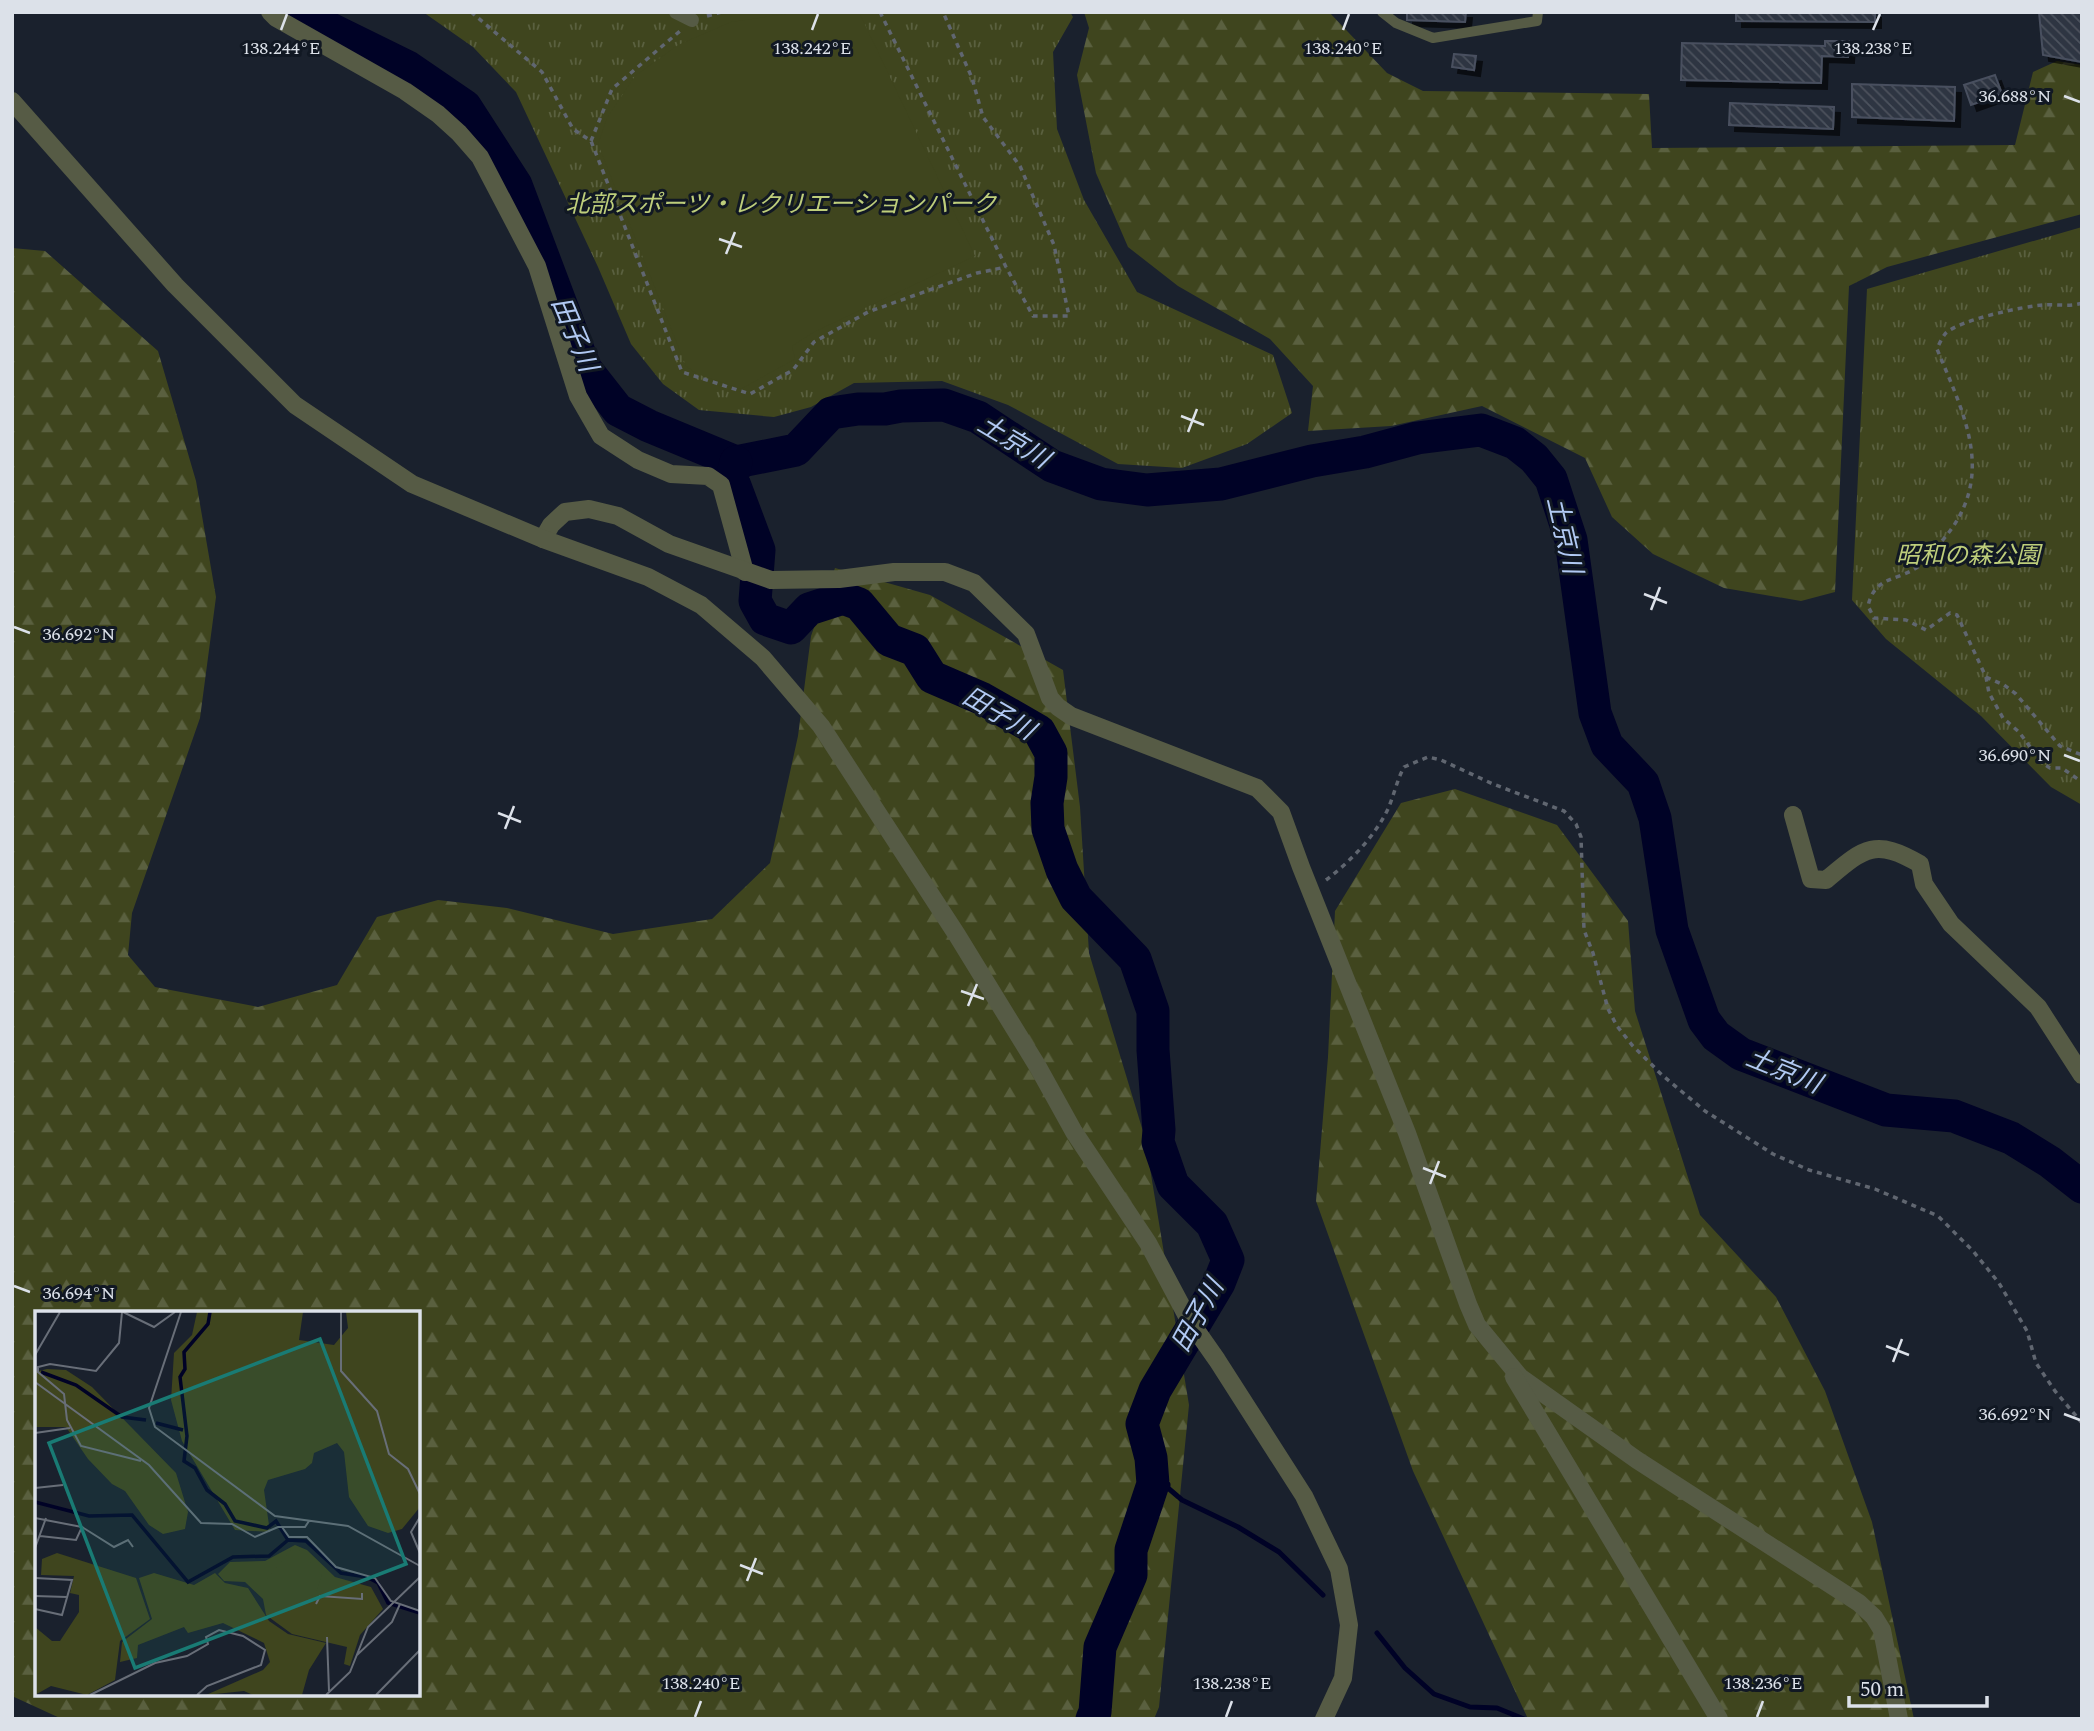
<svg xmlns="http://www.w3.org/2000/svg" width="2094" height="1731" font-family="Spectral,'Noto Sans JP',serif">
<style>
.grass{fill:url(#grass-tufts)}
.forest{fill:url(#forest-firs);fill-rule:evenodd}
.pitch{fill:#3f451e}
.lines{fill:none;stroke-linecap:round;stroke-linejoin:round}
.stream{stroke:#000226;stroke-width:5}
.river{stroke:#000226;stroke-width:33}
.building{fill:url(#building-back-hatch);stroke:#48505f;stroke-width:2;filter:url(#shadow)}
.path{stroke:#606670;stroke-width:3.5;stroke-dasharray:5 5;stroke-linecap:butt}
.service{stroke:#565b45;stroke-width:10}
.pedestrian{stroke:#565b45;stroke-width:14}
.minor{stroke:#565b45;stroke-width:18}
.tertiary{stroke:#565b45;stroke-width:18}
.ticks{fill:none;stroke:#dce1e9;stroke-width:2.5}
.labels{text-anchor:middle;stroke-width:6;stroke-linejoin:round;paint-order:stroke}
.park-label{font-size:24px;font-style:italic;fill:#bece7b;stroke:#111823}
.water-label{font-size:26px;font-style:italic;fill:#b1c9f3;stroke:#111823}
.inset-river{fill:none;stroke:#000226;stroke-width:3.5}
.inset-road{fill:none;stroke:#686e78;stroke-width:2}
.view{fill:#197b74;fill-opacity:0.15;stroke:#197b74;stroke-width:3.5}
.inset-edge{fill:none;stroke:#dce1e9;stroke-width:3.5}
.ticks-label{font-size:18px;text-anchor:middle;fill:#dce1e9;stroke:#111823;stroke-width:6;stroke-linejoin:round;paint-order:stroke}
</style>
<defs>
<pattern id="grass-tufts" width="24" height="20" patternUnits="userSpaceOnUse" patternTransform="scale(1.75)"><rect width="24" height="20" fill="#3f451e"/><path d="M3 7l-1-3M5 7V3M7 7l1-3M15 17l-1-3M17 17v-4M19 17l1-3" fill="none" stroke="#5a603f"/></pattern>
<pattern id="forest-firs" width="22" height="20" patternUnits="userSpaceOnUse" patternTransform="scale(1.75)"><rect width="22" height="20" fill="#3f451e"/><path d="M5 1l3.5 6h-7zM16 11l3.5 6h-7z" fill="#5a603f"/></pattern>
<pattern id="building-back-hatch" width="6" height="6" patternUnits="userSpaceOnUse" patternTransform="scale(1.75)"><rect width="6" height="6" fill="#2e3542"/><path d="M-1 5l2 2M0 0l6 6M5-1l2 2" fill="none" stroke="#4c525d"/></pattern>
<filter id="shadow"><feDropShadow dx="6" dy="6" stdDeviation="0" flood-color="#0009"/></filter>
</defs>
<rect width="100%" height="100%" fill="#1a212d"/>
<g class="grass">
<path d="M423,12h647l3,5 -20,35 4,77 27,71 53,92 136,63 19,58 -45,31 -65,24 -64,-4 -110,-59 -66,-24 -88,2 -43,24 -37,10 -75,-7 -36,-26 -32,-40 -33,-77 -82,-175 -43,-45z"/>
<path d="M2082,227v578l-31,-18 -70,-71 -95,-77 -34,-39 15,-311z"/>
</g>
<g class="forest">
<path d="M1084,12h245l58,61 36,18 226,3 3,54 363,-3 18,-73 24,-11 25,4v149l-195,53 -38,19 -14,306 -34,9 -77,-13 -71,-34 -41,-37 -27,-59 -103,-52 -91,20 -83,5 5,-45 -43,-47 -92,-53 -50,-39 -32,-74 -19,-98 12,-47z"/>
<path d="M12,248l33,3 113,100 38,130 20,116 -16,121 -68,195 -4,42 27,32 103,20 79,-22 40,-68 61,-17 69,8 106,26 99,-15 58,-56 28,-127 13,-100 24,-68 95,27 133,75 17,137 9,146 56,185 44,267 -30,302 -5,12h-1092l-50,-23zM37,1313h381v381h-381z"/>
<path d="M1455,789l102,36 71,96 7,90 65,204 76,82 49,94 47,131 42,197h-386l-115,-248 -97,-270 12,-144 7,-146 66,-108z"/>
</g>
<path class="pitch" d="M799,12h60l116,244 -161,76 -22,14 3,13 -54,30 -44,-15 -11,-8 -88,-222 9,-26 28,-42 43,-31 53,-23z"/>
<g class="lines">
<g class="stream">
<path d="M1153,1474l15,10v4l14,12 56,27 41,25 44,43"/>
<path d="M1377,1633l28,35 29,26 36,13 27,1 27,11"/>
</g>
<g class="river">
<path d="M296,12l112,55 57,39 51,79 69,183 33,42 31,16 87,36"/>
<path d="M736,462l60,-12 35,-37 27,-4h27l16,-3 43,-1 34,12 74,49 49,18 46,6 74,-6 91,-23 53,-9 52,-14 64,-8 34,13 19,15 17,21 20,61 24,173 12,32 36,38 12,35 17,112 32,90 12,16 25,18 145,56 68,6 57,22 39,24 32,25"/>
<path d="M736,462l-4,16 27,72 -4,51 10,18 26,9 18,-19 34,-11 16,6 30,36 26,10 17,27 51,22 56,32 12,22v24l-4,26 1,26 14,41 14,28 59,61 18,52v39l6,80 -1,12 15,43 39,39 16,36 -9,23 -64,107 -13,34 9,34 2,26 -22,66v25l-31,72 -5,65 -3,7"/>
</g>
</g>
<g class="building">
<path d="M1407,12h59l-1,10 -58,-2z"/>
<path d="M1736,12h139v10l-139,-1z"/>
<path d="M2039,12h43v50l-39,-7z"/>
<path d="M1825,41h24l-1,16 -26,-1 -1,27 -140,-3 1,-37 143,3z"/>
<path d="M1454,54l22,2 -2,14 -22,-3z"/>
<path d="M1995,75l7,19 -31,11 -7,-20z"/>
<path d="M1852,84l103,3 -1,34 -102,-4z"/>
<path d="M1730,103l104,4 -1,22 -104,-4z"/>
</g>
<g class="lines">
<g class="path">
<path d="M471,12l71,60 31,57 18,12 91,231 68,22 43,-24 21,-28 54,-30 109,-39 29,-6"/>
<path d="M880,12l126,255 27,49h36l-15,-71 -34,-79 -37,-49 -11,-39 -29,-66"/>
<path d="M707,16l15,-4"/>
<path d="M591,141l21,-52 68,-58"/>
<path d="M2082,303c-12,4 -26,1 -38,2 -20,1 -86,15 -99,29 -3,4 -6,10 -8,15 28,68 61,129 4,193 -7,8 -14,18 -22,24 -22,16 -44,9 -51,40l6,12 32,2 20,10 24,-17 7,2 29,62 3,16 14,25 16,14 23,31 8,5h12l20,14"/>
<path d="M1986,677l18,8 12,9 44,52 22,9"/>
<path d="M1326,880c24,-18 49,-44 62,-71 6,-14 9,-29 16,-42l24,-10 13,3 52,24 71,27 12,13 5,13 3,93 9,23 15,56 9,17 15,19 30,30 43,36 68,43 36,16 66,19 63,27 35,35 26,32 28,48 9,32 19,28 27,32"/>
</g>
<path class="service" d="M1382,12l14,11 37,15 104,-17 1,-9"/>
<path class="pedestrian" d="M676,12l16,8"/>
<g class="minor">
<path d="M270,12l6,6 129,73 33,23 21,19 21,24 57,109 41,130 23,40 37,24 33,14 37,2 13,9 24,87"/>
<path d="M543,539l8,-14 14,-13 24,-3 29,7 51,28 102,36 68,-1 55,-7h51l29,11 52,51 24,64 8,9 13,9 186,72 24,24 20,55 106,266 61,171 9,21 43,52 117,83 222,143 15,14 8,13 17,89"/>
<path d="M1793,815l18,64 15,1c37,-31 48,-43 94,-16l4,20 27,40 87,83 44,68"/>
<path d="M1514,1377l205,342"/>
</g>
<path class="tertiary" d="M12,101l163,184 120,120 117,79 131,55 105,38 53,28 62,53 58,68 136,209 81,132 36,65 74,111 41,77 28,40 87,136 35,73 10,56 -6,53 -19,41"/>
</g>
<path class="ticks" d="M281,30l6,-16M812,30l6,-16M1343,30l6,-16M1873,30l7,-16M2064,96l16,6M719,239l23,8M726,254l9,-22M1181,416l23,9M1188,432l9,-23M1644,594l23,9M1651,610l9,-23M14,627l16,6M2064,755l16,6M498,813l23,9M505,829l9,-23M961,991l23,8M968,1006l9,-22M1423,1168l23,9M1430,1184l9,-23M14,1286l16,6M1886,1346l23,9M1893,1362l9,-23M2064,1414l16,6M740,1565l23,9M747,1581l9,-23M695,1717l6,-16M1226,1717l6,-16M1757,1717l6,-16"/>
<g class="labels">
<g class="park-label">
<text x="781" y="212">北部スポーツ・レクリエーションパーク</text>
<text x="1968" y="563">昭和の森公園</text>
</g>
<g class="water-label">
<text transform="translate(575 334) rotate(67)" y="9">田子川</text>
<text transform="translate(1014 441) rotate(31)" y="9">土京川</text>
<text transform="translate(1565 535) rotate(77)" y="9">土京川</text>
<text transform="translate(999 713) rotate(30)" y="9">田子川</text>
<text transform="translate(1784 1070) rotate(22)" y="9">土京川</text>
<text transform="translate(1197 1315) rotate(-61)" y="9">田子川</text>
</g>
</g>
<g transform="translate(35 1311)">
<rect width="385" height="385" fill="#1a212d"/>
<path d="M260,234l12,5 28,27 36,10 12,22 -23,26 -10,31 -6,-2 3,-17 -55,-13 -26,-19 -3,-16 -18,-17 -21,-1 -6,-7 12,-12 35,-1zM22,242l79,25 14,41 -30,22 -5,39 -28,15 -36,-9 -16,9v-68l17,14h8l19,-29v-17l-9,-2 4,-17 -33,-1 1,-16z" fill="#3f451e"/>
<path d="M162,1h106l-4,28 35,5 14,-17 -2,-16h74v195l-18,22 -14,4 -20,-7 -19,-29 -5,-45 -7,-9 -23,10 -2,10 -7,6 -37,11 -4,10 6,42 -35,-2 -53,-89 -11,-41 3,-47 18,-18zM12,58l19,1 26,17 84,86 12,39 -3,17 -22,5 -14,-9 -24,-34 -13,-7 -24,-25 -22,-32h-31v-55zM119,262l40,12 21,-12 10,10 23,5 21,33 19,13 38,9 -17,27 -7,25h-49l-9,-4 -38,4 57,-25 7,-8 -6,-19 -41,-20 -35,10 -4,-6 -46,18 -1,13 -17,4 2,-20 30,-23 -13,-41z" fill="#3f451e"/>
<path d="M256,239h8l23,25 -6,17 -19,15 -30,-28z" fill="#3f451e"/>
<path class="inset-river" d="M175,1l-2,12 -24,28 1,17 -5,8 7,59 -3,25 11,7 12,22 18,14 10,17 32,7 9,-7 12,19M6,61l35,13 46,32 24,3M121,112l27,7M0,191l54,14 43,-1 56,67 45,-25 36,-1 19,-16M253,229l18,1 35,32 26,4 11,6 10,20 32,10"/>
<path class="inset-road" d="M87,1l-3,31 -23,28 -46,-7 -12,3v5l26,22 3,26 14,26 60,15M88,1l31,15 21,-15M146,1l-32,96 6,19 120,89 73,10 72,40M306,1v59l36,40 12,43 19,15 12,25M0,44l25,-43M0,71l114,83 52,58 31,1 23,13 23,-10h27l4,-6M0,122l35,-5M0,177l28,-3M385,206l-9,15 9,21M0,207l47,9 -6,13 -36,-4M47,216l32,20 14,-7 5,7M247,216l7,10h18l29,30 39,11 16,23 29,10M0,237l11,-30M0,267l37,2 -10,35 -27,-6M0,285l32,1M281,293l4,-8 42,3v-6M292,326l2,54M322,344l35,-33 8,-18M55,384l65,-32 32,-7 21,-12 -2,-7 13,-7 24,6 22,14 -4,15 -54,21 -10,9M291,384l24,-23 18,-45 52,-50M341,384l44,-45"/>
<path class="view" d="M285,28l86,225 -271,104 -86,-225z"/>
<rect width="385" height="385" class="inset-edge"/>
</g>
<g class="ticks-label">
<text x="281" y="54">138.244°E</text>
<text x="812" y="54">138.242°E</text>
<text x="1343" y="54">138.240°E</text>
<text x="1873" y="54">138.238°E</text>
<text x="2015" y="102">36.688°N</text>
<text x="79" y="640">36.692°N</text>
<text x="2015" y="761">36.690°N</text>
<text x="79" y="1299">36.694°N</text>
<text x="2015" y="1420">36.692°N</text>
<text x="701" y="1689">138.240°E</text>
<text x="1232" y="1689">138.238°E</text>
<text x="1763" y="1689">138.236°E</text>
</g>
<rect width="2094" height="1731" fill="none" stroke="#dce1e9" stroke-width="28"/>
<path d="M1849 1696v10h138v-10" fill="none" stroke="#dce1e9" stroke-width="3.5"/>
<text x="1860" y="1696" font-size="21" fill="#dce1e9" stroke="#111823" stroke-width="5" paint-order="stroke">50 m</text>
</svg>
